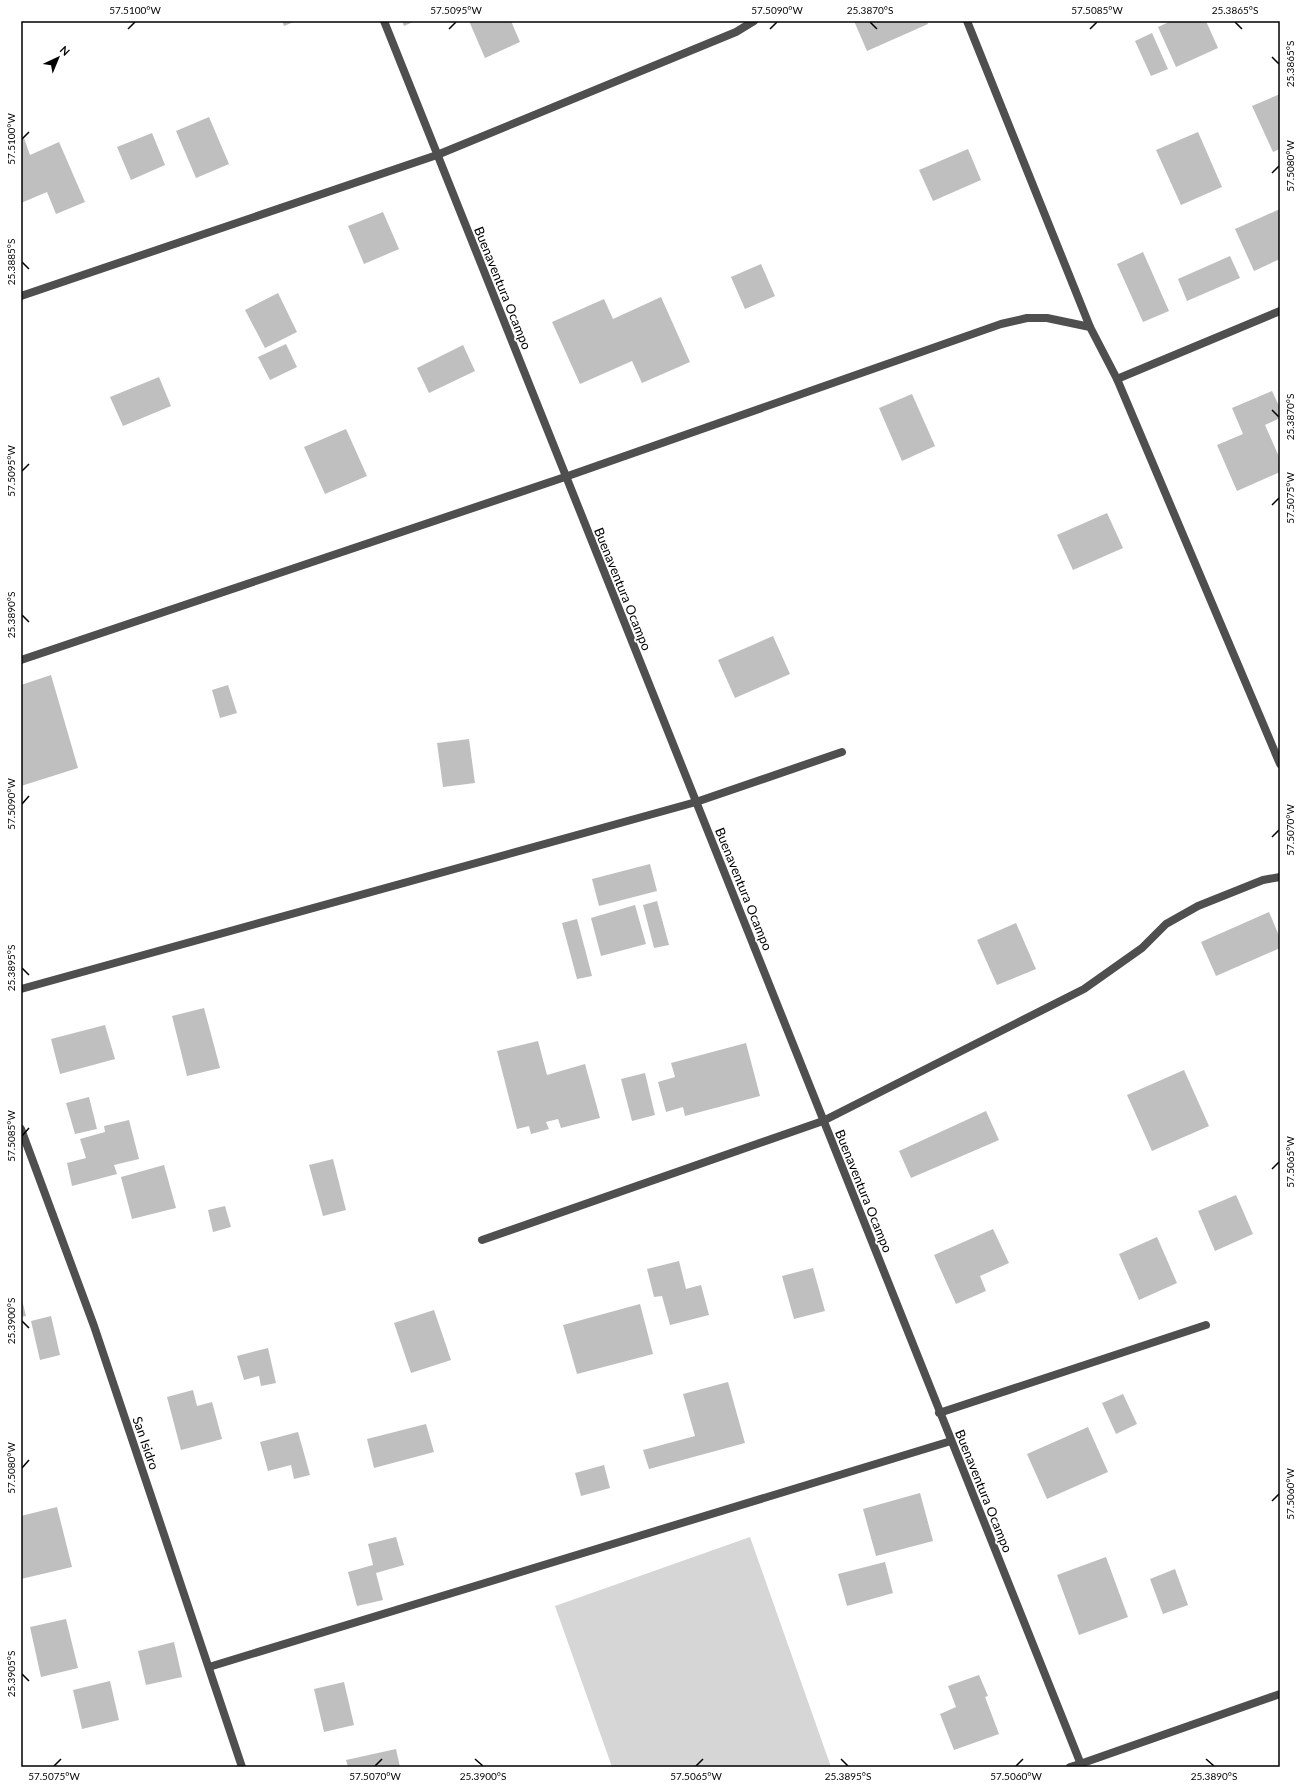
<svg xmlns="http://www.w3.org/2000/svg" width="1301" height="1788" font-family="Lato,sans-serif">
<style>
.green{fill:#d6d6d6}
.building{fill:#bfbfbf}
.lines{fill:none;stroke-linecap:round;stroke-linejoin:round}
.service{stroke:#4f4f4f;stroke-width:8}
.minor{stroke:#4f4f4f;stroke-width:8}
.ticks{fill:none;stroke:#000;stroke-width:1.5}
.labels{text-anchor:middle;stroke-width:3.5;stroke-linejoin:round;paint-order:stroke}
.street-label{font-size:13px;fill:#000;stroke:#fff}
.neatline{fill:none;stroke:#000;stroke-width:1.5}
.ticks-label{font-size:10px;text-anchor:middle;fill:#000}
</style>
<rect width="100%" height="100%" fill="#fff"/>
<path class="green" d="M750,1537l81,230h-219l-57,-161z"/>
<g class="building">
<path d="M282,21h14l-12,5z"/>
<path d="M402,21h13l-11,5z"/>
<path d="M469,21h42l9,21 -35,16z"/>
<path d="M854,21h73l1,3 -61,27z"/>
<path d="M1171,21h35l12,27 -42,19 -18,-40z"/>
<path d="M1152,33l16,36 -17,7 -16,-35z"/>
<path d="M1280,94v55l-7,3 -21,-46z"/>
<path d="M209,117l20,47 -33,14 -20,-47z"/>
<path d="M1198,132l24,55 -41,18 -25,-55z"/>
<path d="M152,133l13,32 -34,15 -14,-33z"/>
<path d="M24,138l6,17 29,-13 26,60 -29,12 -9,-22 -26,11v-64z"/>
<path d="M968,149l13,31 -48,21 -14,-31z"/>
<path d="M1280,209v50l-26,12 -19,-42z"/>
<path d="M383,212l16,37 -35,15 -16,-38z"/>
<path d="M1143,252l26,59 -26,11 -26,-58z"/>
<path d="M1230,256l10,22 -53,23 -9,-22z"/>
<path d="M761,264l14,32 -30,13 -14,-32z"/>
<path d="M278,293l19,39 -32,16 -20,-38z"/>
<path d="M661,297l29,65 -48,21 -10,-22 -52,23 -28,-62 52,-23 9,20z"/>
<path d="M286,344l11,23 -27,13 -12,-23z"/>
<path d="M463,345l12,26 -46,22 -12,-25z"/>
<path d="M159,377l12,29 -48,20 -13,-29z"/>
<path d="M1272,391l8,17v10l-15,7 15,34v13l-43,19 -20,-46 26,-11 -11,-26z"/>
<path d="M912,394l23,52 -33,15 -23,-53z"/>
<path d="M346,429l21,47 -42,18 -21,-47z"/>
<path d="M1107,513l16,35 -50,22 -16,-35z"/>
<path d="M773,636l17,38 -55,24 -17,-38z"/>
<path d="M51,675l27,93 -57,18v-101z"/>
<path d="M228,685l9,28 -17,5 -8,-28z"/>
<path d="M469,739l6,44 -32,4 -6,-44z"/>
<path d="M650,864l7,27 -58,15 -7,-27z"/>
<path d="M657,901l12,44 -15,3 -11,-43z"/>
<path d="M635,905l11,39 -45,12 -10,-38z"/>
<path d="M1269,912l11,26v10l-64,28 -15,-34z"/>
<path d="M577,919l15,57 -15,3 -15,-56z"/>
<path d="M1016,923l20,46 -39,16 -20,-45z"/>
<path d="M204,1008l16,60 -33,8 -15,-60z"/>
<path d="M105,1025l10,34 -55,15 -9,-35z"/>
<path d="M538,1041l9,34 38,-11 15,54 -39,10 -3,-9 -12,3 3,7 -18,5 -2,-8 -12,3 -20,-78z"/>
<path d="M746,1043l14,53 -75,20 -2,-9 -17,5 -8,-30 17,-5 -4,-14z"/>
<path d="M1184,1070l25,56 -57,25 -25,-56z"/>
<path d="M645,1073l10,42 -23,6 -11,-42z"/>
<path d="M89,1097l8,32 -22,5 -9,-31z"/>
<path d="M986,1111l13,29 -88,38 -12,-27z"/>
<path d="M129,1120l10,39 -25,6 3,9 -45,12 -5,-23 19,-5 -6,-19 25,-7 -1,-6z"/>
<path d="M333,1159l13,51 -23,6 -14,-51z"/>
<path d="M164,1165l12,43 -44,11 -11,-42z"/>
<path d="M1236,1195l17,39 -38,17 -17,-40z"/>
<path d="M225,1206l6,21 -18,5 -5,-22z"/>
<path d="M993,1229l16,34 -29,13 6,15 -30,13 -22,-49z"/>
<path d="M1157,1237l20,46 -38,17 -20,-46z"/>
<path d="M679,1261l7,28 15,-4 8,30 -39,10 -8,-29 -8,1 -7,-28z"/>
<path d="M813,1268l12,43 -31,8 -12,-43z"/>
<path d="M21,1296l5,20 -5,1z"/>
<path d="M640,1304l13,50 -76,20 -14,-49z"/>
<path d="M434,1310l17,50 -40,13 -17,-50z"/>
<path d="M51,1316l9,39 -20,5 -9,-39z"/>
<path d="M268,1348l8,35 -15,3 -2,-10 -15,4 -7,-24z"/>
<path d="M728,1382l17,61 -96,26 -6,-19 52,-14 -12,-42z"/>
<path d="M193,1390l4,16 15,-4 10,37 -41,11 -14,-53z"/>
<path d="M1123,1394l14,30 -21,10 -14,-31z"/>
<path d="M426,1424l8,28 -60,16 -7,-29z"/>
<path d="M1088,1427l20,45 -61,27 -20,-45z"/>
<path d="M298,1432l12,43 -16,4 -3,-14 -23,6 -8,-29z"/>
<path d="M604,1465l6,23 -29,8 -6,-23z"/>
<path d="M920,1493l13,48 -57,15 -13,-47z"/>
<path d="M57,1507l15,60 -51,12v-63z"/>
<path d="M396,1537l8,28 -28,8 7,27 -26,6 -9,-34 25,-7 -5,-21z"/>
<path d="M1106,1557l22,60 -49,18 -22,-60z"/>
<path d="M885,1562l8,31 -46,13 -9,-32z"/>
<path d="M1175,1569l13,36 -25,9 -13,-35z"/>
<path d="M66,1619l12,49 -37,9 -11,-50z"/>
<path d="M174,1642l8,35 -36,8 -8,-34z"/>
<path d="M979,1675l9,21 -3,1 14,37 -45,16 -14,-36 16,-7 -8,-21z"/>
<path d="M110,1681l9,39 -37,9 -9,-39z"/>
<path d="M344,1682l10,43 -30,7 -10,-43z"/>
<path d="M396,1749l4,18h-52l-2,-7z"/>
</g>
<g class="lines">
<g class="service">
<path d="M939,1413l267,-88"/>
<path d="M1080,1764l200,-70"/>
</g>
<g class="minor">
<path d="M384,21l698,1746"/>
<path d="M967,21l123,306"/>
<path d="M21,296l416,-141 299,-123 18,-11"/>
<path d="M1117,379l163,-68"/>
<path d="M21,660l544,-183 436,-153 26,-6h20l43,9 27,52 163,385"/>
<path d="M21,989l675,-187 146,-50"/>
<path d="M21,1129l73,197 148,441"/>
<path d="M482,1240l341,-119 261,-132 58,-41 24,-24 32,-18 65,-26 17,-3"/>
<path d="M209,1667l742,-226"/>
<path d="M1070,1767l10,-3"/>
</g>
</g>
<path class="ticks" d="M870,22l7,7M1235,22l7,7M128,29l7,-7M449,29l7,-7M770,29l7,-7M1090,29l7,-7M1272,57l7,7M22,139l7,-7M1272,173l7,-7M22,262l7,7M1272,410l7,7M22,471l7,-7M1272,505l7,-7M22,615l7,7M22,804l7,-8M1272,837l7,-7M22,968l7,7M22,1136l7,-8M1272,1169l7,-7M22,1321l7,7M22,1468l7,-8M1272,1501l7,-7M22,1674l7,7M475,1759l8,7M841,1759l7,7M1206,1759l8,7M54,1766l7,-7M375,1766l7,-7M696,1766l7,-7M1016,1766l7,-7"/>
<g class="labels">
<g class="street-label">
<text transform="translate(503 288) rotate(68)" y="5">Buenaventura Ocampo</text>
<text transform="translate(623 589) rotate(68)" y="5">Buenaventura Ocampo</text>
<text transform="translate(744 889) rotate(68)" y="5">Buenaventura Ocampo</text>
<text transform="translate(864 1191) rotate(68)" y="5">Buenaventura Ocampo</text>
<text transform="translate(146 1443) rotate(71)" y="5">San Isidro</text>
<text transform="translate(984 1491) rotate(68)" y="5">Buenaventura Ocampo</text>
</g>
</g>
<rect width="1301" height="1788" fill="none" stroke="#ffffff" stroke-width="44"/>
<g transform="translate(58 58) rotate(44)" stroke="#ffffff" stroke-width="3" paint-order="stroke">
<path d="M0-3L7 15L0 10L-7 15Z" fill="#000000"/>
<text y="-6" font-size="11" font-weight="bold" text-anchor="middle" fill="#000000">N</text>
</g>
<rect x="22" y="22" width="1257" height="1744" class="neatline"/>
<g class="ticks-label">
<text x="135" y="14">57.5100°W</text>
<text x="456" y="14">57.5095°W</text>
<text x="777" y="14">57.5090°W</text>
<text x="870" y="14">25.3870°S</text>
<text x="1097" y="14">57.5085°W</text>
<text x="1235" y="14">25.3865°S</text>
<text transform="translate(1290 64) rotate(-90)" y="4">25.3865°S</text>
<text transform="translate(11 139) rotate(-90)" y="4">57.5100°W</text>
<text transform="translate(1290 166) rotate(-90)" y="4">57.5080°W</text>
<text transform="translate(11 262) rotate(-90)" y="4">25.3885°S</text>
<text transform="translate(1290 417) rotate(-90)" y="4">25.3870°S</text>
<text transform="translate(11 471) rotate(-90)" y="4">57.5095°W</text>
<text transform="translate(1290 498) rotate(-90)" y="4">57.5075°W</text>
<text transform="translate(11 615) rotate(-90)" y="4">25.3890°S</text>
<text transform="translate(11 804) rotate(-90)" y="4">57.5090°W</text>
<text transform="translate(1290 830) rotate(-90)" y="4">57.5070°W</text>
<text transform="translate(11 968) rotate(-90)" y="4">25.3895°S</text>
<text transform="translate(11 1136) rotate(-90)" y="4">57.5085°W</text>
<text transform="translate(1290 1162) rotate(-90)" y="4">57.5065°W</text>
<text transform="translate(11 1321) rotate(-90)" y="4">25.3900°S</text>
<text transform="translate(11 1468) rotate(-90)" y="4">57.5080°W</text>
<text transform="translate(1290 1494) rotate(-90)" y="4">57.5060°W</text>
<text transform="translate(11 1674) rotate(-90)" y="4">25.3905°S</text>
<text x="54" y="1780">57.5075°W</text>
<text x="375" y="1780">57.5070°W</text>
<text x="483" y="1780">25.3900°S</text>
<text x="696" y="1780">57.5065°W</text>
<text x="848" y="1780">25.3895°S</text>
<text x="1016" y="1780">57.5060°W</text>
<text x="1214" y="1780">25.3890°S</text>
</g>
</svg>
